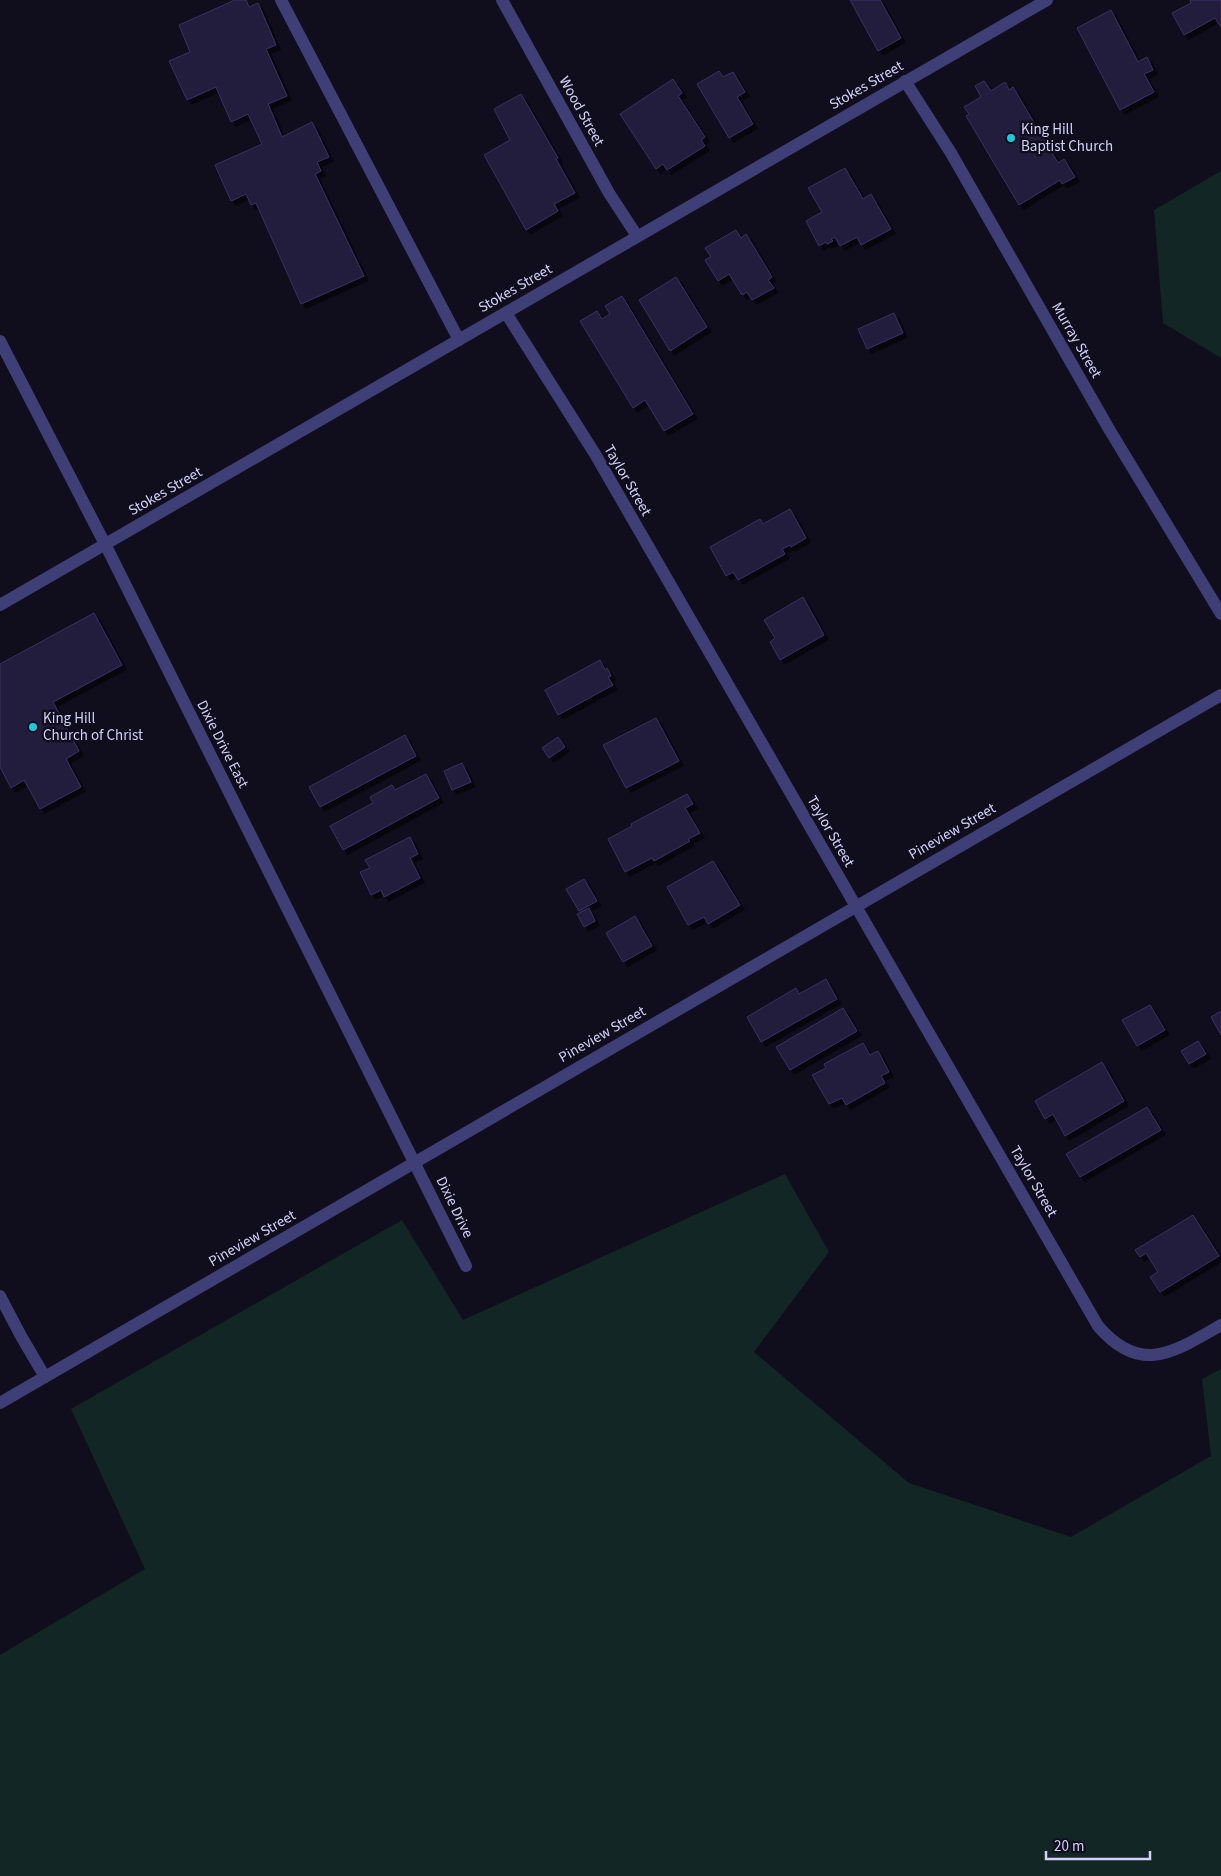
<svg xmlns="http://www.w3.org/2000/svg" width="1221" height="1876" font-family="'Source Sans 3',sans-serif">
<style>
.green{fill:#122625}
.building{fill:#221c3c;stroke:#3a3165;filter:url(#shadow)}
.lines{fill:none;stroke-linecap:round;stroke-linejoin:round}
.minor{stroke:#403e77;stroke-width:12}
.poi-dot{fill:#1acbdb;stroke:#100e1d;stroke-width:2}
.labels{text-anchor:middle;stroke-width:5;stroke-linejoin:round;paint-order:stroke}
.street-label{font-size:15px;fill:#d4d0f9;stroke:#100e1d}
.poi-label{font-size:15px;fill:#d4d0f9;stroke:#100e1d;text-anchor:start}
</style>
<defs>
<filter id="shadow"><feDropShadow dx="4.5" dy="4.5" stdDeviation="0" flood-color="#0009"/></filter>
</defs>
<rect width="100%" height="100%" fill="#100e1d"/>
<g class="green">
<path d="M1221,171v187l-58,-35 -9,-113z"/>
<path d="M785,1174l44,78 -75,100 155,131 162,54 140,-81 -9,-77 19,-10v507h-1221v-221l145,-86 -74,-160 331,-189 61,100z"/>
</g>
<g class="building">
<path d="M235,0h11l3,7 9,-4 18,42 -10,4 21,47 -19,8 14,33 30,-15 17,35 -12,5 4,9 -6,3 49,102 -63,28 -45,-101 -5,2 -5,-11 -15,7 -16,-36 47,-21 -14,-30 -17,8 -15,-35 -29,13 -18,-39 21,-9 -11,-27z"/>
<path d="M850,0h30l21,38 -23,13z"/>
<path d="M1190,0h31v27l-6,-9 -31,17 -12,-22 19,-10z"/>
<path d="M1111,10l27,52 9,-5 6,13 -9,4 10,18 -34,18 -43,-82z"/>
<path d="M719,71l4,6 10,-5 12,20 -8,5 16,27 -24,14 -32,-54z"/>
<path d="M673,79l9,14 -4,3 27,41 -4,3 4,6 -38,24 -4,-6 -7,5 -36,-55z"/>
<path d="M984,81l7,10 14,-9 4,8 4,-3 45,76 6,-4 11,18 -13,7 -2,-4 -41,25 -53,-89 3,-2 -5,-7 17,-10 -6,-11z"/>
<path d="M521,94l37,64 -2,1 19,34 -21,11 4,7 -32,19 -42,-75 26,-15 -16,-31z"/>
<path d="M845,168l18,31 8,-5 20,35 -30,16 -4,-8 -17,9 -5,-9 -4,2 2,2 -6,3 -1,-2 -7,4 -13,-25 16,-9 -14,-24z"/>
<path d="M736,230l5,8 5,-4 26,43 -4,3 6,8 -22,12 -5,-8 -5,3 -13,-21 -11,7 -13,-21 6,-3 -6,-9z"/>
<path d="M676,277l31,50 -37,24 -31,-51z"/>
<path d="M622,296l71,118 -29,17 -19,-31 -12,8 -53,-87 17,-10 5,8 8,-5 -5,-8z"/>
<path d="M894,313l9,20 -36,16 -9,-20z"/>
<path d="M790,509l16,29 -15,9 -1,-2 -8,4 3,5 -47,26 -5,-8 -7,4 -16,-29 50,-28 3,5z"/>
<path d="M803,597l21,38 -44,25 -10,-18 5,-4 -11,-18z"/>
<path d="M94,613l28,52 -69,37 26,49 -13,8 15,28 -41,22 -16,-29 -13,8 -11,-21v-103z"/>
<path d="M600,660l5,10 2,-2 4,8 -3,1 5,8 -55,30 -13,-25z"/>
<path d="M656,718l23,43 -53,27 -23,-43z"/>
<path d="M405,735l11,21 -96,51 -11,-20z"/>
<path d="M558,737l7,10 -16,11 -7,-10z"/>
<path d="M462,763l9,19 -19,8 -8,-19z"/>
<path d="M426,774l13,24 -96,52 -13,-24 43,-23 -3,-6 22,-12 3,5z"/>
<path d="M687,794l6,10 -8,4 15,25 -12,6 2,2 -36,20 -2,-3 -27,14 -17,-33 24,-13 -1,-2z"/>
<path d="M410,837l8,17 -8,4 10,20 -36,19 -3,-7 -10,5 -11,-23 10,-4 -5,-8z"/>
<path d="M713,861l27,44 -32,19 -4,-7 -16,8 -21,-38z"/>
<path d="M584,879l13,22 -18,10 -13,-22z"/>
<path d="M589,908l6,13 -11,6 -7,-13z"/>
<path d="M635,916l17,30 -29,16 -17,-29z"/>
<path d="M826,979l11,20 -76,43 -14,-25 49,-29 3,6z"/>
<path d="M1150,1005l15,25 -28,16 -15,-26z"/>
<path d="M843,1008l14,23 -67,39 -14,-23z"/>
<path d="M1221,1011v24l-10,-18z"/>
<path d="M1198,1041l8,13 -17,10 -8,-13z"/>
<path d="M863,1043l7,12 8,-4 11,21 -8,4 4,7 -39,22 -4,-7 -13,6 -17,-29 14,-7 -2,-4z"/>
<path d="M1102,1062l22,39 -59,35 -12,-22 -8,5 -10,-18z"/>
<path d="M1147,1107l14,23 -81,47 -14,-23z"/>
<path d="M1193,1215l26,41 -59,36 -10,-15 8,-5 -12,-19 -6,4 -5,-7z"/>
</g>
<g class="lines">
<g class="minor">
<path d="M281,0l178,340"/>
<path d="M502,0l107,193 28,43"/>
<path d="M905,81l46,72 158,276 112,185"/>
<path d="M506,313l89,141 503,872c43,50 76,26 123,-1"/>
<path d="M0,341l105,203 361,722"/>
<path d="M0,605l1047,-605"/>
<path d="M0,1296l21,40 24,41"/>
<path d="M0,1403l1221,-708"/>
</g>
</g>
<g class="poi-dot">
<circle cx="1011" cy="138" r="5"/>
<circle cx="33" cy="727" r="5"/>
</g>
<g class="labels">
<g class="street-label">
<text transform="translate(866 85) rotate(-30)" y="5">Stokes Street</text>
<text transform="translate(582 111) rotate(61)" y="5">Wood Street</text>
<text transform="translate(515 288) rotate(-30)" y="5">Stokes Street</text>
<text transform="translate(1077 340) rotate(60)" y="5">Murray Street</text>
<text transform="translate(628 480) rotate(60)" y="5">Taylor Street</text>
<text transform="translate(165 491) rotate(-30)" y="5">Stokes Street</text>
<text transform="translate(223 744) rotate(63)" y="5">Dixie Drive East</text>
<text transform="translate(831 831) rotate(60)" y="5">Taylor Street</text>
<text transform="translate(952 831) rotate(-30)" y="5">Pineview Street</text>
<text transform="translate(602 1034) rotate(-30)" y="5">Pineview Street</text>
<text transform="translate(1034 1181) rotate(60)" y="5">Taylor Street</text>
<text transform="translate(455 1207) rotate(64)" y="5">Dixie Drive</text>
<text transform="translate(252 1238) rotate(-30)" y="5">Pineview Street</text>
</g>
<g class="poi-label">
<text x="1021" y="134">King Hill<tspan x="1021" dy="17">Baptist Church</tspan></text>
<text x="43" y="723">King Hill<tspan x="43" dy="17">Church of Christ</tspan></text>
</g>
</g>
<path d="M1046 1851v8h104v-8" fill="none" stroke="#d4d0f9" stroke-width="2.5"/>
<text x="1054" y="1851" font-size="15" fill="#d4d0f9" stroke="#100e1d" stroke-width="4" paint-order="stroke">20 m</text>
</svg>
